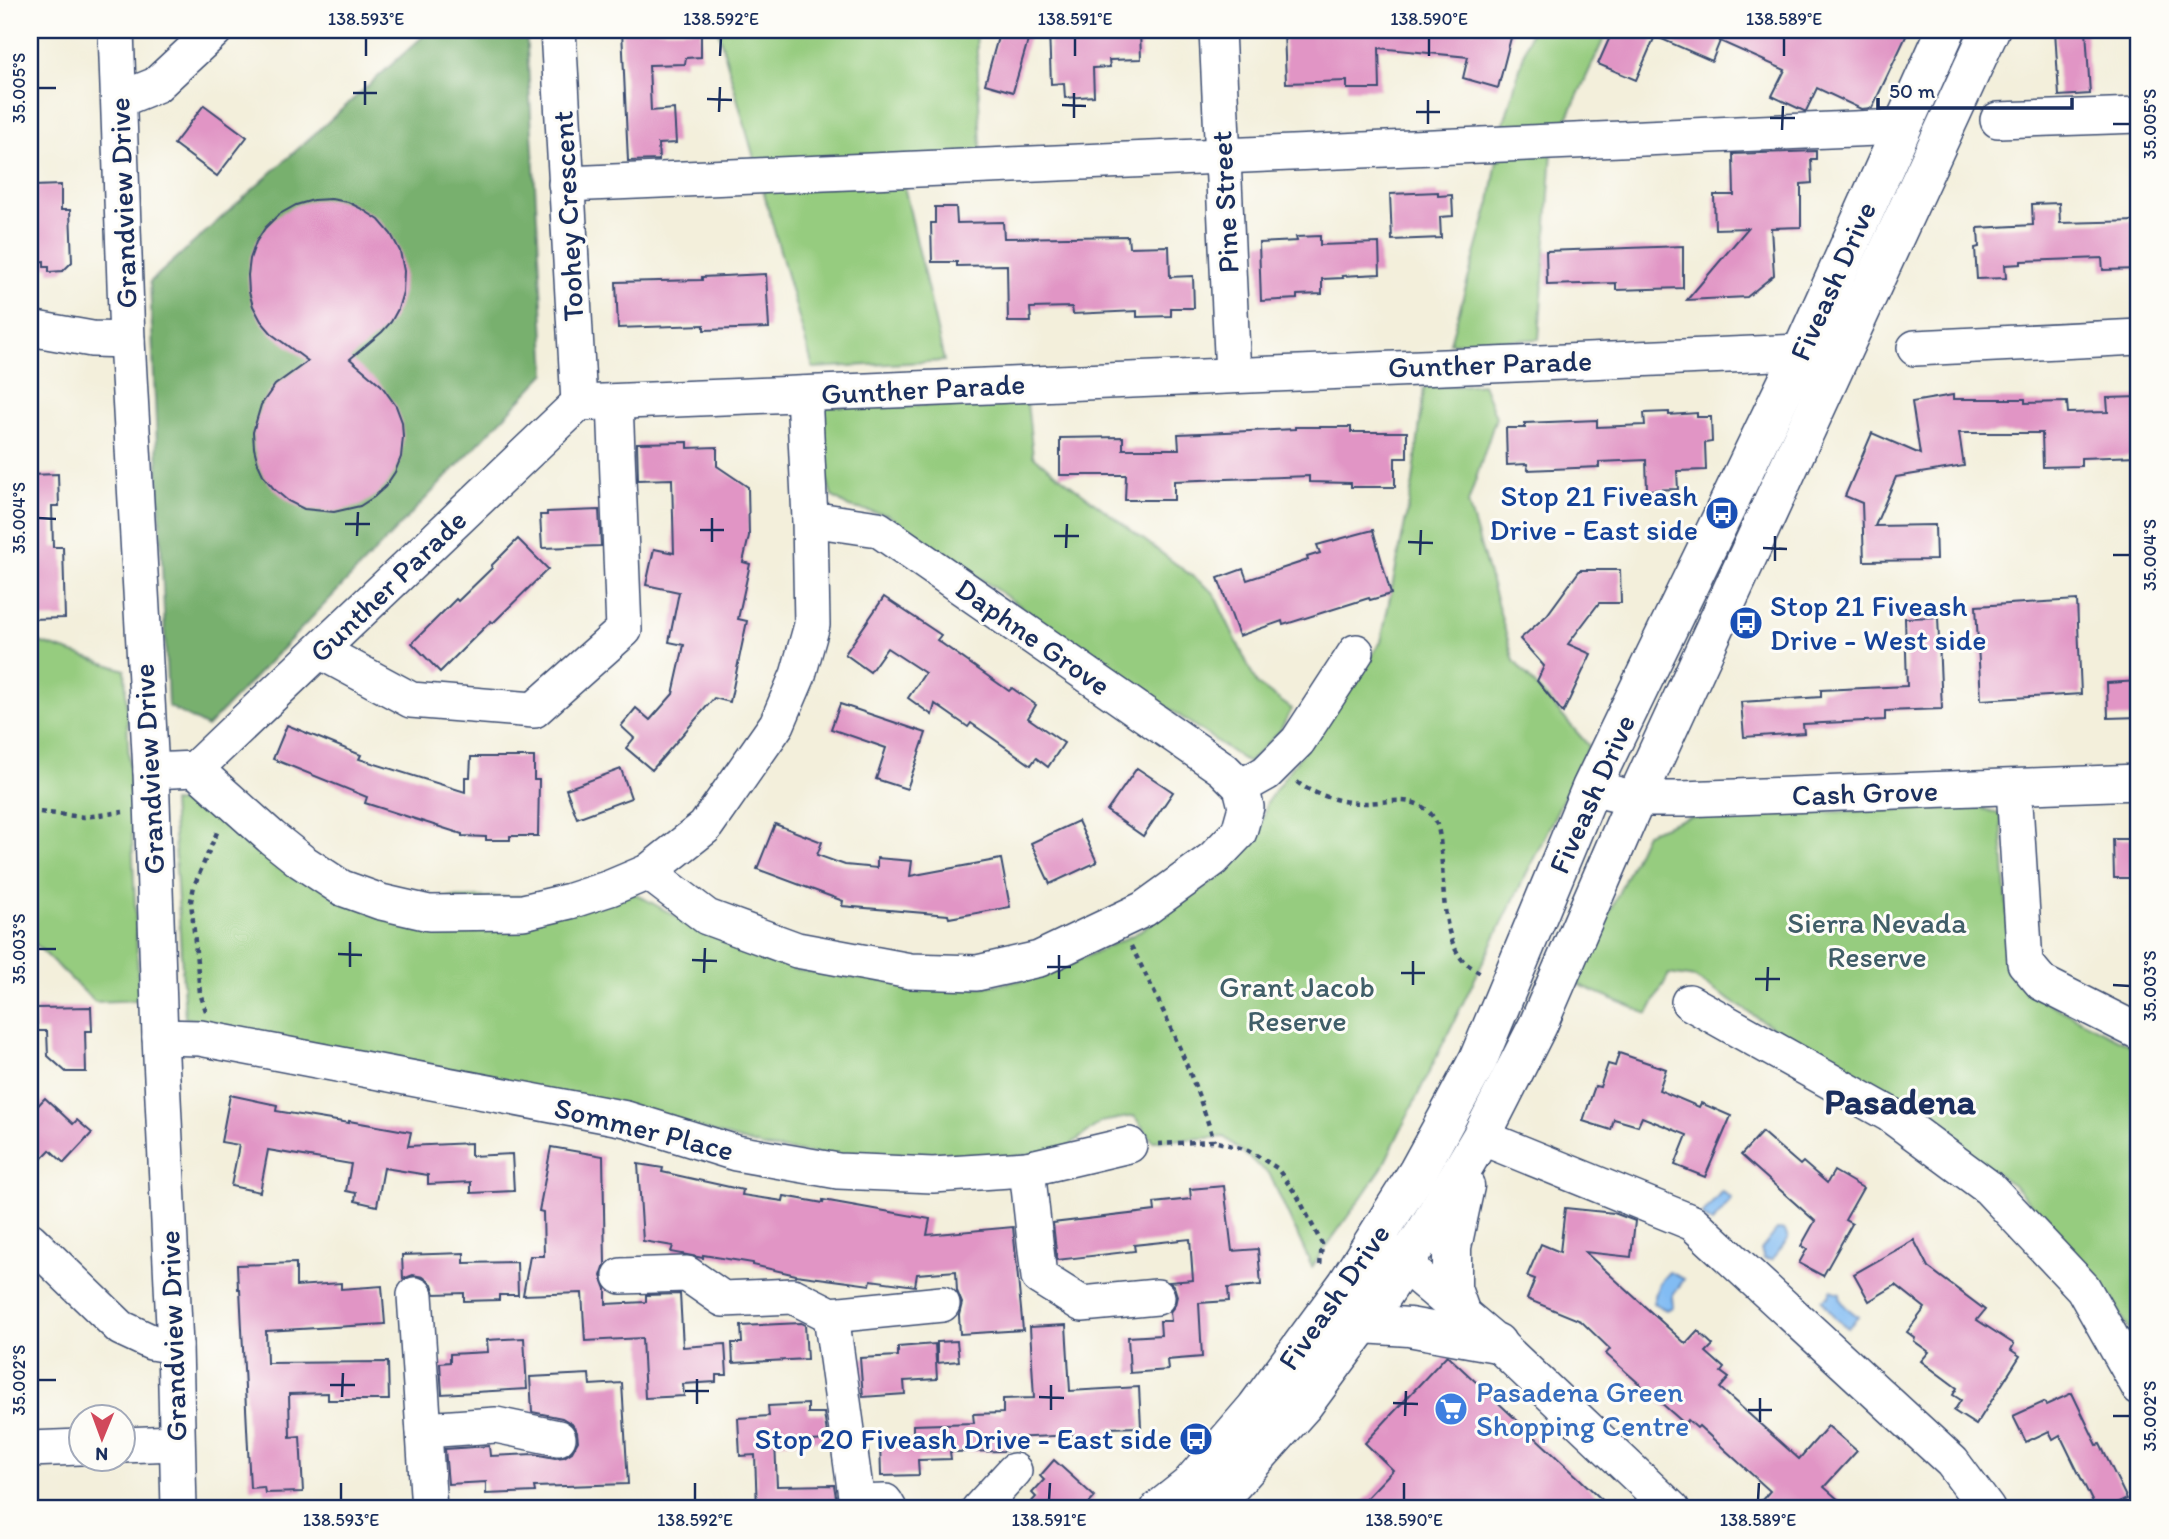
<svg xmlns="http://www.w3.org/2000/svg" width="2169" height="1539" font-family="Itim,sans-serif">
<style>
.green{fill:#96cc7f;stroke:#587e6e;stroke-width:2}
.forest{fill:#78b06e;stroke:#4a7066;stroke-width:2}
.water{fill:#82bcf3;stroke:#4e76a8;stroke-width:2}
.building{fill:#e195c5}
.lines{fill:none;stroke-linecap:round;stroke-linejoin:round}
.minor-casing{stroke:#3b4c71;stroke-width:38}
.major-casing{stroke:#3b4c71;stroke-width:41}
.path{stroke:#3b4c71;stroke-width:4.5;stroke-dasharray:5 5;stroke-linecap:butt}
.minor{stroke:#fff;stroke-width:35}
.major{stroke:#fff;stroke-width:38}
.ticks{fill:none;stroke:#1b2f5e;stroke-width:2.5}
.labels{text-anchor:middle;stroke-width:6;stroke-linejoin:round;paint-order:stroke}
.street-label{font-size:30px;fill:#1b2f5e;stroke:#fdfcf7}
.transit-label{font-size:30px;fill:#164399;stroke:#fdfcf7;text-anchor:end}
.park-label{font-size:30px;fill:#405e68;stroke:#fdfcf7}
.shop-label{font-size:30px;fill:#366cbe;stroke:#fdfcf7;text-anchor:start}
.district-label{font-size:37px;font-weight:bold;fill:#1b2f5e;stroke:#fdfcf7}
.neatline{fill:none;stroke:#1b2f5e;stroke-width:2.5}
.ticks-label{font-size:18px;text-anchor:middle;fill:#1b2f5e}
</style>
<rect width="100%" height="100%" fill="#fdfcf7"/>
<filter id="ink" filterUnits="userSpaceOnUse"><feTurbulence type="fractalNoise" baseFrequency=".0143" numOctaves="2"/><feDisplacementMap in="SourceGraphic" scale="14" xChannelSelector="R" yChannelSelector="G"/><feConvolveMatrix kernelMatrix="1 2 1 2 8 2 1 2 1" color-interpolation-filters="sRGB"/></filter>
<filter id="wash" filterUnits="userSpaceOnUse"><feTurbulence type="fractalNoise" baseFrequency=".00686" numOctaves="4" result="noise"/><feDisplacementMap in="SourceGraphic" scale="28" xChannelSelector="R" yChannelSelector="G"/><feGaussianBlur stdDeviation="1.57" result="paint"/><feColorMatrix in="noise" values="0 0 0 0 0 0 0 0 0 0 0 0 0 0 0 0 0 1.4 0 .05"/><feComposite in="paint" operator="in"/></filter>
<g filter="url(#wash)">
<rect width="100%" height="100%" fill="#f3efdb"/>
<g class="green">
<path d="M718,30h258l6,142 -80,5 42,184 -131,7z"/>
<path d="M1531,30h77l-56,121 -13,188 -89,4 40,-141 12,-72z"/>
<path d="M1483,384l13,33 -28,86 46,158 75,85 -207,422 -70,99 -42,-92 -46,-38 -71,4 -19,-25 -33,6 -36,27 -72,11 -125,1 -105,-14 -128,-38 -450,-91 -13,-216 45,1 122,97 297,-6 66,37 94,39 125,16 60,1 61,-10 91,-42 87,-58 39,-44 8,-31 114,-160 32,-159 11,-95z"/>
<path d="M1027,403l6,53 180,136 44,92 35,25 -13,23 -31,31 -360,-248 -39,-8 -17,-11 -6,-19 -7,-70z"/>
<path d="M30,639l95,31 14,330 -44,2 -65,-63z"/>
<path d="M1978,807l23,8 10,159 17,19 100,51 11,11v294l-27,-51 -97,-112 -133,-89 -187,-119 -26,-4 -21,40 -71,-30 69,-151 43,-16z"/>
</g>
<path class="forest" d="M430,30h96l20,343 -339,354 -39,-21 -18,-424z"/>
<g class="water">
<path d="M1722,1191l10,8 -20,24 -10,-8z"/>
<path d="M1777,1230l8,1 3,8 -16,21 -8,-1 -3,-9z"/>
<path d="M1669,1272l15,7 -12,18 1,10 -7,3 -13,-7 6,-20z"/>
<path d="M1831,1290l9,3c0,13 10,16 18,24l-10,11 -12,-9 -14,-19 7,-4z"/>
</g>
<g id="blocks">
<g class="building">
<path d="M622,30h79v27l-15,1 -1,6 -36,1 2,46 23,-2 2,34 -18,1 1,16 -31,1z"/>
<path d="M1000,30h31l-18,62 -28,-8z"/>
<path d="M1049,30h91l1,29 -32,1 1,7 -17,1 1,28 -29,2 -1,-15 -13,1z"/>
<path d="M1284,30h229l-15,58 -35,-10 5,-21 -89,-9 1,41h-33v-8l-61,2z"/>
<path d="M1613,30h296l-37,78 -11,1 -44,-21 -11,23h-2l-32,-15 13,-26 -65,-29 -8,20 -57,-25 -19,44 -38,-16z"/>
<path d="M2055,30h31l4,64 -31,2z"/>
<path d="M204,105l43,32 -30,39 -43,-32z"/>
<path d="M1816,151v8h-5l1,24 -11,1v43l-30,1 3,47 -27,22 -60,3 61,-72 -33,1 -1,-34h20l-1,-41z"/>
<path d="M61,185v25h9l2,52 -9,9 -14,1v-5h-5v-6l-14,1v-56l3,-1v-19z"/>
<path d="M1438,192v4l14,-1 1,21 -13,1 1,21 -49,2 -2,-46z"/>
<path d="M331,199l17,3 14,7 17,11 12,14 9,17 4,20 -1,21 -5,17 -7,13 -9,10 -32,27 31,26 15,21 6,16 1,15 -2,20 -6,15 -10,15 -11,10 -14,9 -26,6 -30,-3 -16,-8 -14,-12 -10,-12 -6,-13 -4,-16 -1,-16 8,-27 14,-20 33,-24 -35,-26 -12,-14 -8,-15 -4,-14 -1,-17 2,-16 6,-17 9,-14 13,-13 18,-10 17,-5z"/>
<path d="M2059,203l1,20 79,-2v48l-36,1 -1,-12 -81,3v3l-16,1 1,13 -29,1 -2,-31 4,-1 -1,-19 55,-3 -1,-21z"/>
<path d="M935,207h21l1,16 46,-1 1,16 124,-2 1,11 40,-1 1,31 23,-1 1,32h-23v8l-34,1v-6l-64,3 -1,-7 -42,1 1,14h-23l-1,-57 -50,1v-4h-25l-1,-39h4z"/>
<path d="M1320,236v9l59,-2 1,31 -38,2 1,2 -21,1v15l-25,1v4l-36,2 -2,-58 38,-2 -1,-4z"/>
<path d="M1683,246v42l-67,2v-7l-69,2 -1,-34z"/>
<path d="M766,274l3,54 -65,2v-5l-86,3 -2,-46 86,-2v-3z"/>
<path d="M1953,395v4h72v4l42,-1 1,11 40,-1 -1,-14 32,-1 -1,59 -57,2v8l-38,1 -1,-34h-83l5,33 -68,11 -21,49 60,-1 1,35 -72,1 -2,-58 -17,-7 27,-63 48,21 -8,-52z"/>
<path d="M1669,412v3l28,-2v4h14l1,25 -7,1 1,27 -29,1 1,18 -31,1 -1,-30 -47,2v5l-71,3 -1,-6 -20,1 -1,-37h19v-5l72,-3v7l48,-2 -1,-12z"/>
<path d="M1295,427h56v5h56v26h-12v29h-44v-4l-42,-1v-6l-135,5v19h-49l1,-25h-66v-37l63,-1v12h56l-1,-15 117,-5z"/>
<path d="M688,442v6l29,-1v19l31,21 1,49 -6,26 7,2 -12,55 9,2 -17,81 -16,-4 -62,72 -26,-22 8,-10 -13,-12 15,-18 14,12 23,-26 11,-49 -15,-3 10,-50 -33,-7 8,-36 20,4 -2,-74 -34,1 -1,-37z"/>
<path d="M58,474l1,32h-7l1,41h10l2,71 -35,1v-144z"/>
<path d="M599,510l2,36 -59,2 -2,-33h7v-3z"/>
<path d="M1373,530l18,64 -21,6 -1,-2 -86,27 -1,-4 -43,15 -21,-58 25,-9 4,11 61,-20 -1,-3 13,-4 -3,-8z"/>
<path d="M518,539l30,30 -55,54 -2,-2 -51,51 -28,-29 44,-44 2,2 34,-33 -1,-2z"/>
<path d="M1580,570h40l1,33h-22l-31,41 23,10 -28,59 -26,-32 7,-15 -24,-27 27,-24z"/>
<path d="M884,597l57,38 -4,5 72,51 3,-3 24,17 -8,13 36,25 -16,24 -12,-9 -5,7 -60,-42 -3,4 -33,-23 -3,11 -24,-17 17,-25 -38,-25 -17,24 -25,-18z"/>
<path d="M2077,600l4,94 -100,6 -5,-94z"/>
<path d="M1938,617l4,92 -57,2v9l-82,4 1,9 -60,4 -3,-35 80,-5v-7l86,-4 -2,-68z"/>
<path d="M2139,681v36l-31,1 -1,-35z"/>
<path d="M840,704l86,29 -19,56 -31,-10 10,-31 -55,-19z"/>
<path d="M287,725l74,30 -2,4 106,33v-15h5l1,-20h63v23h5l-1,56h-28v4h-24v-3l-24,-1v-2l-97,-31 2,-6 -94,-38z"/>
<path d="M1137,768l36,24 -30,44 -36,-25z"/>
<path d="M621,769l10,29 -54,20 -11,-29z"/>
<path d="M1078,821l19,41 -47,22 -19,-41z"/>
<path d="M775,824l47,18 -5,13 28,10 32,3v-10l35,3 -2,15 91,-17 9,48 -61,11 -1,-3 -106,-9 1,-5 -86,-32z"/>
<path d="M2113,839h26v39h-25z"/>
<path d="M91,1007l1,24h-7l1,41h-20l-18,-16 -1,-25h-10l-1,-23z"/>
<path d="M1619,1053l47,16 -7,21 40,17 2,-4 30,13 -26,61 -30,-12 12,-30 -45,-18 -4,9 -24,-7 -3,11 -28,-9 12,-35 5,1 8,-23 7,2z"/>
<path d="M230,1095l47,10 -1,6 73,12v-2l62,11 -3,14 63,-3v13l41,-2 2,37 -43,2v-11l-43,2v-9l-44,-7 -7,38 -22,-5 1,-8 -10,-2 5,-27 -83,-14 -8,42 -29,-6 8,-41 -18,-3z"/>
<path d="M45,1098l28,26 4,-4 15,13 -28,30 -14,-13 -8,8 -12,-11v-33z"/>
<path d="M1762,1132l38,33 3,-3 24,21 7,-12 29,17 -18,32 7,4 -29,52 -24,-13 8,-14 -6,-3 14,-25 -74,-66z"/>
<path d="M551,1147l52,9 2,108 -4,12 5,13v15l40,-2v-7l34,-1 3,53 42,-3 2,31h-11v7l-33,2 1,12 -39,2 -3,-60 -57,3 -3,-48 -59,2 7,-39h14l-1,-44 -4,-1z"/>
<path d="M638,1164l25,4 -1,4 81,18 -1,5 41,6 1,-5 39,7v-3l107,19 -3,16 86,-8 10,103 -63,4 -1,-19 3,-12 -5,-12 -1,-20 -39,3 -2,12 -44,-6 -1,5 -74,-10 -43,-10v-2l-50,-8v3l-32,-6 2,-6 -30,-5z"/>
<path d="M1224,1186l8,65 26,-2 3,36 -33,3 1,13 -30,2 3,54 -35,3 1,10 -38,3 -2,-36 33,-2 -1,-14h11l-1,-9 5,-7 2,-9 -3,-10 -5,-4 24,-2 -3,-41 -56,6 1,6 -78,9 -4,-37 102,-12 -1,-8 37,-4 -1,-10z"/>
<path d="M1565,1208l49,5 21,8 -4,36 -46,-5 101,92 12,-13 15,14 -7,7 18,16 -3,4 8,6 -9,10 79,71 29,-33 29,25 -33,36 25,22h-76l-11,-9 8,-9 -71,-65 -2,2 -9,-8 -3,4 -59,-52 -20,-18 4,-5 -29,-28 -54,-22 8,-20 -8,-3 14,-32 19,8z"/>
<path d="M1914,1240l14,27 57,43 -8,10 37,24 -3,6 9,6 -44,69 -22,-14 7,-11 -8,-5 4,-7 -36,-27 8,-9 -15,-11 1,-3 -8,-6 18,-24 -29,-23 -27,16 -15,-27z"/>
<path d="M464,1253v10l53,-1 1,33h-19v5l-35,1v-8l-29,1 -3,-10 -9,-7 -10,-2 -10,4 -1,-24z"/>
<path d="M296,1263v23l45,-3v6l41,-3 3,38 -119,7 1,32 121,-1 1,38h-61v-7l-39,1 1,43 10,-1 3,56 -38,1 -1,-6 -14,1 -10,-199h-2l-1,-24z"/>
<path d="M801,1323l4,2 2,34 -74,4 -1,-20h10l-1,-17z"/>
<path d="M1066,1325l4,66 69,-4 2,40 -34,1 1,13 -39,1 7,-7 -70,3v13l-56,1 1,7 -33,1 1,15 -38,1 -1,-36 33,-1v-14l61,-2 -1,-9 30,-1v-14l31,-1 -4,-71z"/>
<path d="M524,1338l3,51 -85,5 -2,-31 10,-1v-8l38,-2 -1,-12z"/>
<path d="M957,1341l2,20 -22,2v-21z"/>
<path d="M935,1344l2,35 -33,2 1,13 -42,3 -3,-39 38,-2v-9z"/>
<path d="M1446,1356h2l164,153h-256l37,-39 -28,-27z"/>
<path d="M589,1374l1,11 32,-2 6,101 -94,3 1,5 -49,2v-12l-38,2 -3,-35 44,-3 1,10 44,-2 21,4 9,-1 8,-5 6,-11 -1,-9 -5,-8 -10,-6 -30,-6 -2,-35z"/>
<path d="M2072,1393l25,52 3,-1 27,55 -21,10h-10l-36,-74 -7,4 -4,-8 -23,11 -13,-26 31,-14 2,3z"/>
<path d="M808,1404v9h16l4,27 -53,3 2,43 57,-1 4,24h-81l-2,-54 -15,1 -2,-38 31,-2 -1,-10z"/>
<path d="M1054,1460l41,37 -11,12h-59l11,-12 -4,-4 12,-13 -4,-4z"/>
</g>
</g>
</g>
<g filter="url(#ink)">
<use href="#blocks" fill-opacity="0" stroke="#3b4c71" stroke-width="2"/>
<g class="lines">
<defs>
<g id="minor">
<path d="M116,30l11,310 24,431 9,266 15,309 4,163"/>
<path d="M558,30l21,373"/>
<path d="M1217,30l16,345"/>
<path d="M119,100l37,-15 59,-55"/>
<path d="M1998,120l141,-5"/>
<path d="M566,184l1335,-57"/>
<path d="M30,328l62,11 35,1"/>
<path d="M1915,348l224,-11"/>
<path d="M810,519l68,10 345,240 18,18"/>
<path d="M320,651l91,49 123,10 90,-80 -9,-228"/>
<path d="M195,769l76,68 30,24 41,27 39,14 48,11 94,-1 47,-11 40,-13 38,-16 57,-45 72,-103 21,-49 14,-50 -2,-106 -6,-125"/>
<path d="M151,771l44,-2 384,-366 1247,-52"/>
<path d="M1591,788l45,11h46l457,-17"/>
<path d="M2014,788l11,175 17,20 97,49"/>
<path d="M648,872l59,45 90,33 113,21 67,2 62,-14 105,-50 69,-50 26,-27 7,-25 -5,-20 25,-14 32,-32 58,-89"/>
<path d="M1689,1002l200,112 100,74 94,100 56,99"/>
<path d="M160,1037l40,1 426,81 110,34 102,18 95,4 94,-6 102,-24"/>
<path d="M1481,1137l212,86 259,239 35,47"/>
<path d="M1027,1169l12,108 43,27 75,-7"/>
<path d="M30,1240l91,88 30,14 24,4"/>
<path d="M1382,1246l115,97 175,166"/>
<path d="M621,1276l66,-2 36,25 70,-3 38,19 111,-11"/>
<path d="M415,1295l14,214"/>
<path d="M831,1315l26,188 28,-1 4,7"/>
<path d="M424,1430l72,-5 62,13"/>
<path d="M122,1445l54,-2"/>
<path d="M30,1449l50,-2"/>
<path d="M979,1509l35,-38"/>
</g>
<g id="major">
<path d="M1461,1314l-9,-25v-42l13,-61"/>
<path d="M1363,1324l46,3 88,16"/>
<path d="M1160,1509l29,-23 67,-78 91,-124 70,-111 30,-55 31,-58 113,-272 211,-437 144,-321"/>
<path d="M1210,1509l94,-105 59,-80 63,-93 55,-94 57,-112 98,-226 354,-769"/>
</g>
</defs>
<use href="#minor" class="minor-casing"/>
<use href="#major" class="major-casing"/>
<g class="path">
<path d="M1297,782c16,13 46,21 66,21 23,0 48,-9 66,9 11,11 11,26 12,40 3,31 1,74 16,100 5,10 15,16 24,21"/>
<path d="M30,811l54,6 39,-5"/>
<path d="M1131,946c33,63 62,128 83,195"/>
<path d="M206,1011l-6,-18 -9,-92 3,-15 24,-56"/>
<path d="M1158,1144l56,-3 34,9 29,18 21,29 24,47 -2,22"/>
</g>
<use href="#minor" class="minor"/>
<use href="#major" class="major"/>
</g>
</g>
<path class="ticks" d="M366,56v-18M720,56l1,-18M1075,56v-18M1429,56v-18M1784,56v-18M38,88h18M353,93h24M707,99l25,1M365,105v-24M1062,105l24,1M719,112l1,-25M1416,112h24M1074,118v-25M1770,118h25M1428,124v-24M2113,124h17M1782,130l1,-24M38,518l18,1M345,524h25M700,530h24M357,536l1,-24M1054,536h25M712,542v-24M1408,542l25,1M1066,548l1,-24M1763,548l24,1M1420,555l1,-25M2113,555h17M1775,561v-25M38,949h18M338,954l24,1M692,960l25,1M350,967v-25M1047,967h24M704,973l1,-25M1401,973h24M1059,979v-24M1755,979h25M1413,985v-24M2113,985l17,1M1767,991l1,-24M38,1380h18M330,1385h25M685,1391h24M342,1397l1,-24M1039,1397l25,1M1393,1403l25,1M697,1404v-25M1051,1410v-25M1748,1410h24M1405,1416l1,-25M2113,1416h17M1760,1422v-24M341,1500v-17M695,1500v-17M1049,1500l1,-17M1404,1500v-17M1758,1500l1,-17"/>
<defs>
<symbol id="bus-disc" viewBox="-11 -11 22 22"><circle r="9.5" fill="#1a4fb4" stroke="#fdfcf7"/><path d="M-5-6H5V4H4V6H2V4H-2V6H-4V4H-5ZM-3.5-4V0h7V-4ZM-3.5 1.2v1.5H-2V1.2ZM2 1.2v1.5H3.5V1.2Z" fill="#fff"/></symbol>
<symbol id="supermarket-disc" viewBox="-11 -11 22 22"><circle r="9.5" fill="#3f7fe0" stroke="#fdfcf7"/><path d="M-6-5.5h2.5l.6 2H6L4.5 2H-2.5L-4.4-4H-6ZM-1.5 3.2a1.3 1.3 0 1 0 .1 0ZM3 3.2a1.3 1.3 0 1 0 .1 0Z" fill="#fff"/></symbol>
</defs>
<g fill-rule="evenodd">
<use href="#bus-disc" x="1703" y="494" width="38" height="38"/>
<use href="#bus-disc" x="1727" y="604" width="38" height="38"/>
<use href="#supermarket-disc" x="1432" y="1390" width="38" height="38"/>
<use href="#bus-disc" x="1177" y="1420" width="38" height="38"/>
</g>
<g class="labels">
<g class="street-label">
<text transform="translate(1225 202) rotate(-93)" y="10">Pine Street</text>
<text transform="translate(123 203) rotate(-92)" y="10">Grandview Drive</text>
<text transform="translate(568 216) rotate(-93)" y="10">Toohey Crescent</text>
<text transform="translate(1833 281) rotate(-66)" y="10">Fiveash Drive</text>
<text transform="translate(1490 364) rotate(-2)" y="10">Gunther Parade</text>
<text transform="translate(923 389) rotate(-3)" y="10">Gunther Parade</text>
<text transform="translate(388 586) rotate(-44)" y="10">Gunther Parade</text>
<text transform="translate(1033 637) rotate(35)" y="10">Daphne Grove</text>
<text transform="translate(149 769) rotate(-93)" y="10">Grandview Drive</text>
<text transform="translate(1865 793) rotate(-2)" y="10">Cash Grove</text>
<text transform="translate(1592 794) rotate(-66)" y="10">Fiveash Drive</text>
<text transform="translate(644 1129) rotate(14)" y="10">Sommer Place</text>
<text transform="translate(1334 1297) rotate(-55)" y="10">Fiveash Drive</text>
<text transform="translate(173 1336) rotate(-92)" y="10">Grandview Drive</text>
</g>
<g class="transit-label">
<text x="1698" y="506">Stop 21 Fiveash<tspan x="1698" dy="34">Drive - East side</tspan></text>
<text x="1770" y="616" text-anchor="start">Stop 21 Fiveash<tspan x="1770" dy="34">Drive - West side</tspan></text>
<text x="1172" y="1449">Stop 20 Fiveash Drive - East side</text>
</g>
<g class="park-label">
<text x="1877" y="933">Sierra Nevada<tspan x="1877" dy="34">Reserve</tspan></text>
<text x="1297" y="997">Grant Jacob<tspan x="1297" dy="34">Reserve</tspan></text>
</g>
<g class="shop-label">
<text x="1476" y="1402">Pasadena Green<tspan x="1476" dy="34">Shopping Centre</tspan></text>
</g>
<g class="district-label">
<text x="1900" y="1114">Pasadena</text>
</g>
</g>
<rect width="2169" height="1539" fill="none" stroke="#fdfcf7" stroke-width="77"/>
<g transform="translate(102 1438) rotate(181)"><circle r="33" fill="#fdfcf7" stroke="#a3aaba" stroke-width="2"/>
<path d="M0-5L12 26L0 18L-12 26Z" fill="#d1495b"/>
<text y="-10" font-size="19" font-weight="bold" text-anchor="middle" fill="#1b2f5e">N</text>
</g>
<path d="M1878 98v10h194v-10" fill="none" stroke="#1b2f5e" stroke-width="3.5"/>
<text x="1889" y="98" font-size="21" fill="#1b2f5e" stroke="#fdfcf7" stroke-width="5" paint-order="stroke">50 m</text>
<rect x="38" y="38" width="2092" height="1462" class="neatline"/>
<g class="ticks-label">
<text x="366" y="25">138.593°E</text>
<text x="721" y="25">138.592°E</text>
<text x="1075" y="25">138.591°E</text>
<text x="1429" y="25">138.590°E</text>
<text x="1784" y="25">138.589°E</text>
<text transform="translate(19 88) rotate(-90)" y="6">35.005°S</text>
<text transform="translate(2150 124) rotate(-90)" y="6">35.005°S</text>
<text transform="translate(19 518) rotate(-90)" y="6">35.004°S</text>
<text transform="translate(2150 555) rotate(-90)" y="6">35.004°S</text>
<text transform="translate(19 949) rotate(-90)" y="6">35.003°S</text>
<text transform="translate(2150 986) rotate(-90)" y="6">35.003°S</text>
<text transform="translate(19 1380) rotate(-90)" y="6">35.002°S</text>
<text transform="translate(2150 1416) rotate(-90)" y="6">35.002°S</text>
<text x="341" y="1526">138.593°E</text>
<text x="695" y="1526">138.592°E</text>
<text x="1049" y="1526">138.591°E</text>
<text x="1404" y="1526">138.590°E</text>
<text x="1758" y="1526">138.589°E</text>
</g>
</svg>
